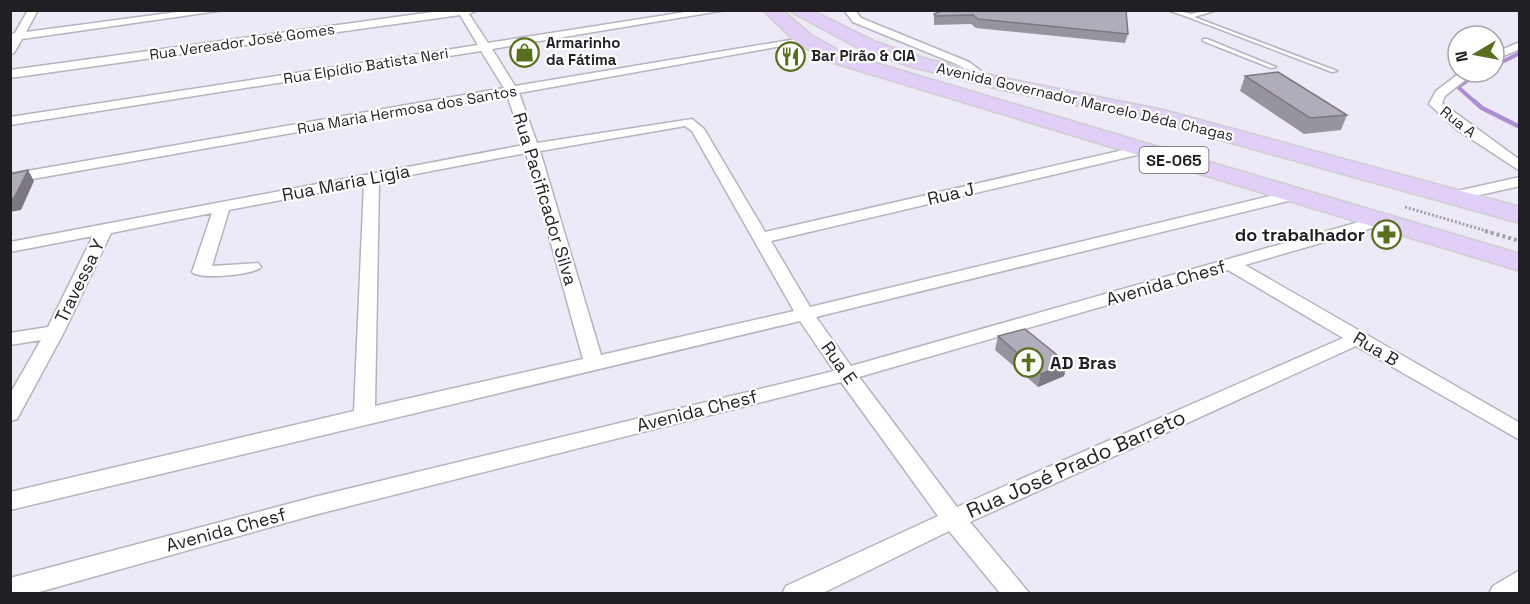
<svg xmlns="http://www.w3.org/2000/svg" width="1530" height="604" font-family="'Space Grotesk',sans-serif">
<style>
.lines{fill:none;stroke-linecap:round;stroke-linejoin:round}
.stream-far1{stroke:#ad8ed3;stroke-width:4}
.stream{stroke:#ad8ed3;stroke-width:4.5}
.lane-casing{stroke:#b7b2bf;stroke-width:3}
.street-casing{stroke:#b7b2bf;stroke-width:3}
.primary-casing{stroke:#cececf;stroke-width:3}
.path-far1{stroke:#a39fa9;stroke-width:3;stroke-dasharray:2 2;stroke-linecap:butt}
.path{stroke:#a39fa9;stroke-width:4;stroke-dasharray:3 3;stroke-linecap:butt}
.lane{fill:#fff;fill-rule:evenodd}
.street{fill:#fff;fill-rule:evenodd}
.primary{fill:#e1cff8;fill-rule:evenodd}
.wall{fill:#98949f}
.shaded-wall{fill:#7c7882}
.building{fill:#b1acb9;stroke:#7c7882;stroke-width:1.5}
.labels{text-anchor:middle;stroke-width:4.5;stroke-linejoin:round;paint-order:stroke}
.far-street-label{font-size:15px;fill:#211f24;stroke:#fff}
.far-poi-label{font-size:15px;font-weight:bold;fill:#211f24;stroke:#fff;text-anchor:start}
.shield{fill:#fff;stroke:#646266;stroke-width:1.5}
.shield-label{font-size:16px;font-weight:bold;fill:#211f24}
.street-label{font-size:18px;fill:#211f24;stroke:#fff}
.poi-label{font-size:18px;font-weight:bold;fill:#211f24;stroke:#fff;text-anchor:end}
.near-street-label{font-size:21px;fill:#211f24;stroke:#fff}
</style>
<rect width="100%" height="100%" fill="#eee9f6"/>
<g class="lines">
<g class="stream-far1">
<path d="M1494,66l26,-13"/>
<path d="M1476,103l-18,-16 21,-15"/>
</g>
<path class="stream" d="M1474,101l8,7 38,19"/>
<defs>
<g id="lane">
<path d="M1167,10h10l14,4 16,-4h10l-23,7 143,54 -5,1 -147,-56z"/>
<path d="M1203,39h4l69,28 -5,1 -68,-27z"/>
</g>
<g id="street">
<path d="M28,10h10l-12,22 166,-22h33l-203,29 -8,14 -4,1v-20l5,-1z"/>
<path d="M447,10h31l-9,4 19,29 210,-33h28l-234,39 23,37 293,-49 2,2 -6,3 -285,51 18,50 155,-24 12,10 61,103 376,-86 7,4 -7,4 -370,87 39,66 481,-116 8,5 -3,3 -480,118 35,49 529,-150 6,2 2,3 -2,3 -141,41 275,158v17l-164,-94 -386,176 60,72h-29l-52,-63 -128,63h-39l4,-8 152,-70 -97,-134 -527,133 -282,79h-22v-16l304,-81 520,-126 -34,-50 -790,189v-18l344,-81 10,-227 -135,26 -17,56 46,-3 3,4c-7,8 -62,13 -69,5l20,-59 -101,20 -47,99 -47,87 -7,2v-27l31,-54 -31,5v-12l38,-6 45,-91 -83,16v-10l514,-97 -17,-50 -497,88v-9l494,-86 -23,-37 -471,74v-8l468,-72 -18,-30 -450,63v-8zM685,126l7,5 102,180 -193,44 -61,-204zM526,153l57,206 -208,47 4,-225zM1228,270l115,68 -386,169 -98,-130z"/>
<path d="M844,10h11l6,8 108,44 24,18 -10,3 -22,-17 -108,-44z"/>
<path d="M1520,42v7l-26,11v-7z"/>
<path d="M1461,72h14l-30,24 -3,7 78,57v11l-64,-42 -27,-25 7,-13z"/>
<path d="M1520,177v9l-67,15 -8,-5 3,-3z"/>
<path d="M1520,570v24h-31l4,-8z"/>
</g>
<g id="primary">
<path d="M763,10h19l29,25 34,19 675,200v17l-689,-209 -34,-19z"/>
<path d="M788,10h23l65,32 47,16 80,20 160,32 357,97v16l-368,-102 -149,-31 -94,-24 -47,-16z"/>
</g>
</defs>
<use href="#lane" class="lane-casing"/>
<use href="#street" class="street-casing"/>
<use href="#primary" class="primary-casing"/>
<path class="path-far1" d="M1405,207l85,25"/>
<path class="path" d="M1485,231l35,10"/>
<use href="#lane" class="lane"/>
<use href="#street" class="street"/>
<use href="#primary" class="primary"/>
</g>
<g class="wall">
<path d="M943,10l185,24 -3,9 -149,-15 -5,-4 -37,1v-11z"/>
<path d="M1245,76l102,39 -6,15 -37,4 -64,-43z"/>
<path d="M998,336l69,27 -3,13 -26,11 -43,-37z"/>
</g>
<g class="shaded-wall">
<path d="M28,170l6,11 -13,29 -11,2v-13z"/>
<path d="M1067,363l-3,13 -26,11 3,-13z"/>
</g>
<g class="building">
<path d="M943,10h183l2,24 -150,-15 -5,-4 -38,1 -1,-2z"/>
<path d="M1278,72l69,43 -37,3 -65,-42z"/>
<path d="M28,170l-14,28 -4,1v-25z"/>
<path d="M1025,329l42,34 -26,11 -43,-38z"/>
</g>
<defs>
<symbol id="shop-ring" viewBox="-11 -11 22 22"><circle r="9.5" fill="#fff" stroke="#576f1f" stroke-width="1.5"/><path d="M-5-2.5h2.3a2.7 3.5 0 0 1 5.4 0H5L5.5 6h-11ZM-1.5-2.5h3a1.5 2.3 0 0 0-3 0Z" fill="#576f1f"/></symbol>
<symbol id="restaurant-ring" viewBox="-11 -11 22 22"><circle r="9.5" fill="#fff" stroke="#576f1f" stroke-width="1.5"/><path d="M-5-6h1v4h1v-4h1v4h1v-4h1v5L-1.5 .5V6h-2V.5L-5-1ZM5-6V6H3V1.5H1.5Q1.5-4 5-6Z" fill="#576f1f"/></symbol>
<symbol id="pharmacy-ring" viewBox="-11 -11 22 22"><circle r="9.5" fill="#fff" stroke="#576f1f" stroke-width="1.5"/><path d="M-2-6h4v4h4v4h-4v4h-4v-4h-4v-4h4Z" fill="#576f1f"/></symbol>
<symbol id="church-ring" viewBox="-11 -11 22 22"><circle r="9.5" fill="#fff" stroke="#576f1f" stroke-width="1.5"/><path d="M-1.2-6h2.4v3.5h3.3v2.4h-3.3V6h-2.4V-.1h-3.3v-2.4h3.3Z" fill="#576f1f"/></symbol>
</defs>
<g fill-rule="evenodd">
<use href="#shop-ring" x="508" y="36" width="33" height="33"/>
<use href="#restaurant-ring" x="774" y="40" width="33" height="33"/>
<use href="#pharmacy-ring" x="1370" y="218" width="33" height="33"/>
<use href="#church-ring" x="1012" y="346" width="33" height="33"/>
</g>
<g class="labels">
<g class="far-street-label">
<text transform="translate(242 42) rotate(-8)" y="5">Rua Vereador José Gomes</text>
<text transform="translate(366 66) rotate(-9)" y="5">Rua Elpídio Batista Neri</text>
<text transform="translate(1085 102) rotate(13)" y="5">Avenida Governador Marcelo Déda Chagas</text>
<text transform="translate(407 110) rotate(-10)" y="5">Rua Maria Hermosa dos Santos</text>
<text transform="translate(1458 122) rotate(38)" y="5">Rua A</text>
</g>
<g class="far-poi-label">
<text x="546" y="48">Armarinho<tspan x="546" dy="17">da Fátima</tspan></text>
<text x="811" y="61">Bar Pirão &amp; CIA</text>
</g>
<rect class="shield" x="1139.5" y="147" width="69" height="26" rx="4.5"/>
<g class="shield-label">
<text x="1174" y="166">SE-065</text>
</g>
<g class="street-label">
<text transform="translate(346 183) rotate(-11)" y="6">Rua Maria Ligia</text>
<text transform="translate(951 194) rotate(-13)" y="6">Rua J</text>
<text transform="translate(545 199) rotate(73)" y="6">Rua Pacificador Silva</text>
<text transform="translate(80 281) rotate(-64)" y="6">Travessa Y</text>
<text transform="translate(1166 283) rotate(-16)" y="6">Avenida Chesf</text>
<text transform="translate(1376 349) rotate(31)" y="6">Rua B</text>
<text transform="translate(839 363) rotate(55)" y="6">Rua E</text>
<text transform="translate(697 411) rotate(-14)" y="6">Avenida Chesf</text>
<text transform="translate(226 530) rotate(-15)" y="6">Avenida Chesf</text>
</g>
<g class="poi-label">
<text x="1365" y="241">do trabalhador</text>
<text x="1050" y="369" text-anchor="start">AD Bras</text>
</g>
<g class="near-street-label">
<text transform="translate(1076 464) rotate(-24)" y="7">Rua José Prado Barreto</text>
</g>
</g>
<rect width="1530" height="604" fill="none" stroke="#211f24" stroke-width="24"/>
<g transform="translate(1476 54) rotate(260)"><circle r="28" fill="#ffffff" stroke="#a6a5a7" stroke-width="1.5"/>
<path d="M0-4.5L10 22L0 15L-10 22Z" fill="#576f1f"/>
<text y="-9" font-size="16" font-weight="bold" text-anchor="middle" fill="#211f24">N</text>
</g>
</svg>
